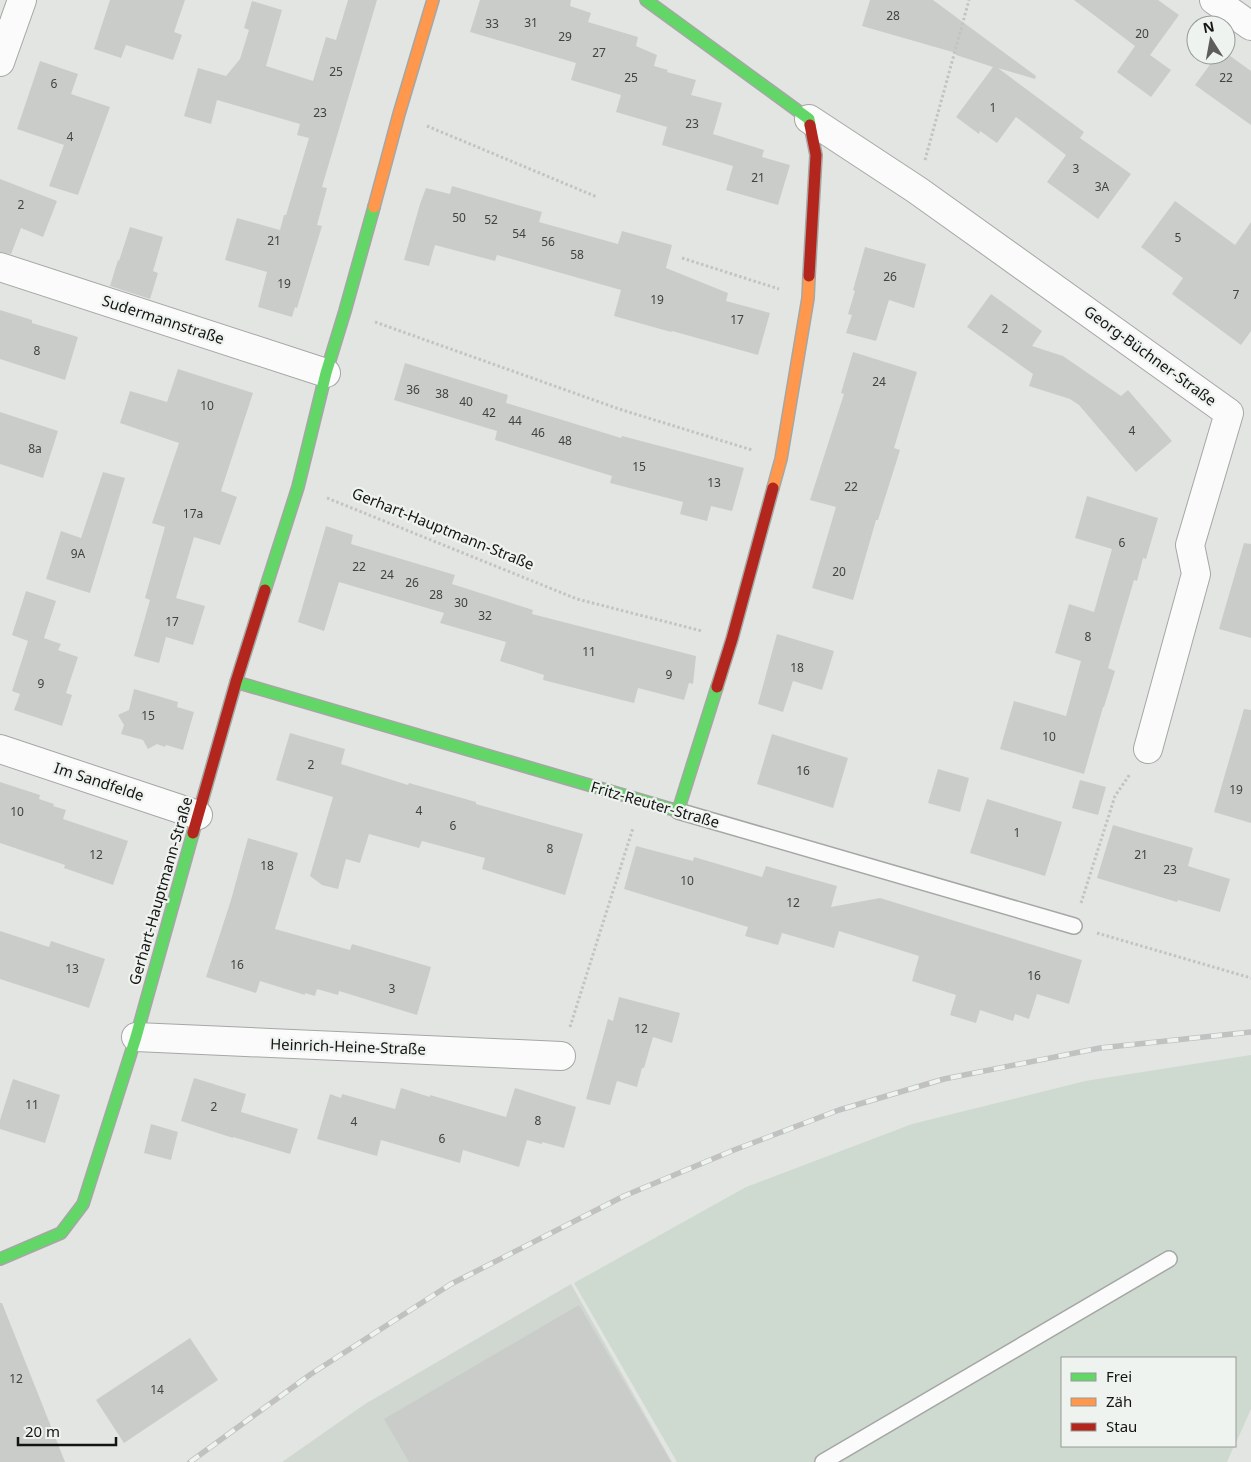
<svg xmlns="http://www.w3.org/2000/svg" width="1251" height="1462" font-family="'Noto Sans',sans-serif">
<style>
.built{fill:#d0d7d1}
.green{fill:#cedad0}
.building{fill:#caccca}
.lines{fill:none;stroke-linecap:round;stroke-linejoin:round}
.lane-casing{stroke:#a5a7a5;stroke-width:18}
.street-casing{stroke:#a5a7a5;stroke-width:30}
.fast-casing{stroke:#a5a7a5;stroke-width:14}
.slow-casing{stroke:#a5a7a5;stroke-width:14}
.jam-casing{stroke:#a5a7a5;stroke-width:14}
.path{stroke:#c2c3c2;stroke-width:3;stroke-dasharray:2.5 2.5;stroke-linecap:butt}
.lane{stroke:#fbfbfb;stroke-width:15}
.street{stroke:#fbfbfb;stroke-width:28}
.fast{stroke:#63d668;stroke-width:11}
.slow{stroke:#ff974d;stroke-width:11}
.jam{stroke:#b3261e;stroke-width:11}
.rail-casing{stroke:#c0c1c0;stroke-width:5.5}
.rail{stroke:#eff3ef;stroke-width:4;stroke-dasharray:11;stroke-linecap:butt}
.labels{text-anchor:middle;stroke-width:4.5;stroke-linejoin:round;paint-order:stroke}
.number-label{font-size:12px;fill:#414241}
.street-label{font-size:15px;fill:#131413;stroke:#eff3ef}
</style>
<rect width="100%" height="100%" fill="#e3e5e3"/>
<path class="built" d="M571,1284l101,178h-390l83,-58z"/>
<path class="green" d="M1251,1055v354l-16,36v-87h-173v88h172l-7,16h-550l-103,-179 172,-96 166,-63 173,-43z"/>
<g class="building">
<path d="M110,0h75l-11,32 8,3 -9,25 -47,-15 -5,13 -27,-9z"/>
<path d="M348,0h29l-55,187 5,1 -10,37 5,1 -25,82 -2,-1 -3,10 -34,-10 9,-35 -42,-12 12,-42 43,12 4,-15h2l23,-77 -12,-3 3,-11 -83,-24 -6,24 -27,-8 14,-48 28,8 14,-17 9,-29 -5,-2 8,-27 30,9 -16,56 47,15 13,-44 10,3z"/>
<path d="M480,0h91l-1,6 21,7 -3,9 50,15 -2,9 21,9 -3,11 14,4 -1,2 29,8 -5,15 31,8 -9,31 51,16 -2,7 28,8 -12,40 -52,-15 7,-24 -71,-21 5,-18 -51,-15 5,-17 -50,-15 5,-17 -106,-31z"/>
<path d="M870,0h63l103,76 -1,3 -37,-11 86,64 -4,6 51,36 -33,45 -51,-37 19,-27 -50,-38 -19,26 -17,-12 -1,3 -23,-17 37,-50 -37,-12v-2l-94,-27z"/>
<path d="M1074,0h84l21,15 -29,40 21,15 -20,27 -34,-25 18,-26z"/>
<path d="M1226,53l25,18v54l-56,-40 22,-30h9z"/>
<path d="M40,61l38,13 -7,20 39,13 -32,88 -29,-9 15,-41 -47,-16z"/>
<path d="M0,179l57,22 -14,36 -22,-9 -10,26 -11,-2z"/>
<path d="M452,186l90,26 -3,10 79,22 4,-13 50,14 -6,23 62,25 -2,8 44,12 -12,42 -86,-24 -1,1 -57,-16 7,-26 -124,-35 -2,6 -60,-16 -6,21 -25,-6 16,-56 6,-16 24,6z"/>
<path d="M1175,201l60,44 16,-23v109l-10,14 -69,-51 11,-16 -42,-31z"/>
<path d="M130,227l33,10 -10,34 5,2 -8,26 -40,-13 8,-26 1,1z"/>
<path d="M865,247l61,17 -12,44 -25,-8 -13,41 -30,-8 6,-18 -4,-1 7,-23 -2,-1z"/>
<path d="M991,294l51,37 -10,15 31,10 58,40 7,-6 44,51 -36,31 -57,-67 -9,-6 -41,-13 4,-12 -66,-47z"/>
<path d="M0,310l32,10v3l46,14 -13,43 -65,-21z"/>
<path d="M853,352l64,20 -23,76 6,2 -22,70h-2l-23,80 -41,-12 24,-81 -26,-7 34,-106 -3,-1z"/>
<path d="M405,363l103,32 -2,8 50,15 65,20 1,-2 122,32 -12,43 -21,-5 -4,15 -27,-7 3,-12 -73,-19 2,-7 -117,-36 2,-9 -103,-31z"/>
<path d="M178,369l75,24 -32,98 16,6 -17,48 -26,-8 -18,61 29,8 -12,39 -27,-8 -7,26 -25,-7 16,-56 -5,-2 20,-71 -13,-4 27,-80 -59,-20 10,-32 37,11z"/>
<path d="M0,412l58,19 -15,47 -43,-14z"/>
<path d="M103,472l22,6 -35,115 -44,-14 15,-48 20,7z"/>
<path d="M1087,496l71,22 -12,41 -3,-1 -6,23 -3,-1 -26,88 7,3 -11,36h-1l-19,67 -84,-25 14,-48 52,15 15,-55 -26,-8 14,-49 25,8 18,-63 -37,-11z"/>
<path d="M326,526l27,9 -2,9 104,31 -3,9 81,26 -1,4 164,42 -3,28 -4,-1 -5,17 -46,-12 -4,15 -91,-23 1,-5 -44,-14 6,-19 -66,-19 4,-10 -105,-31 -15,49 -26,-9z"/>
<path d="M1244,543l7,1v94l-32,-9z"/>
<path d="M26,591l30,10 -12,37 17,6 -3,6 20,7 -12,36 6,2 -10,31 -48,-16 6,-16 -8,-3 16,-50 -16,-6z"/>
<path d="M777,634l57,17 -12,39 -29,-9 -10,31 -25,-8z"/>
<path d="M134,689l44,13 -1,5 17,5 -11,38 -17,-5 -1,2 -8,-3 -9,5 -5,-9 -22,-6 3,-9 -6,-10 11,-5z"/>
<path d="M1244,709l7,1v113l-37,-11z"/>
<path d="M290,733l55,16 -4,15 67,21 1,-2 67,19v2l107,30 -18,61 -83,-26 3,-11 -63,-17 -3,7 -50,-14 -9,29 -14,-4 -8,30 -16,-4 -12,-9 23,-79 -57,-17z"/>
<path d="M772,734l76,24 -15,50 -76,-24z"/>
<path d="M938,769l31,9 -9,34 -32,-9z"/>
<path d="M1080,780l26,7 -8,28 -26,-7z"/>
<path d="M0,782l40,13 -1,4 15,5 -1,2 13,4 -3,9 65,22 -15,44 -49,-17 1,-3 -65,-22z"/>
<path d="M987,799l75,23 -17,54 -75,-23z"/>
<path d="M1113,825l80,23 -5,18 42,13 -10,33 -42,-12 -1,2 -80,-24z"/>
<path d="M248,838l50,15 -23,76 75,21 2,-6 79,23 -14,48 -78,-24 -1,4 -21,-6 -2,7 -10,-3v2l-45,-14 -4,12 -50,-16 25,-77z"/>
<path d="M636,846l57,15 1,-4 68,20 4,-11 71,20 -6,21 49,-9 202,62 -13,44 -32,-10 -8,25 -14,-5 -2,7 -33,-11 -4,13 -26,-8 6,-20 -44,-14 7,-25 -80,-25 -5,17 -52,-15 -4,12 -33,-9 3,-9 -124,-38z"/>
<path d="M0,931l49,16 2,-6 54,18 -16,49 -89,-29z"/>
<path d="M619,997l61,16 -8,30 -19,-6 -9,31h-2l-5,19 -20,-6 -7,24 -24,-6 22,-80 5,2z"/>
<path d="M194,1078l52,16 -5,18 57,17 -8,25 -57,-17v1l-52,-17z"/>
<path d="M13,1079l47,16 -15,48 -45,-14v-9z"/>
<path d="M401,1088l29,9v-2l76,22 9,-29 61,19 -12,41 -22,-6v2l-15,-4 -8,27 -56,-17 -3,13 -79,-23 -4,16 -60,-17 13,-45 11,4 1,-4 53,15z"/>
<path d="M151,1124l27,8 -7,28 -27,-7z"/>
<path d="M0,1303h2l63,159h-65z"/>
<path d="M579,1305l92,157h-262l-25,-43z"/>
<path d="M190,1338l28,42 -94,63 -28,-43z"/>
</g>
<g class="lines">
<defs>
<g id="lane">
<path d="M678,811l396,115"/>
<path d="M823,1462l346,-203"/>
</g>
<g id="street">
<path d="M1214,0l37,26"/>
<path d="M0,62l22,-62"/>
<path d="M809,119l108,71 312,223 -39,132 6,29 -48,175"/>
<path d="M0,267l326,106"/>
<path d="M0,749l198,66"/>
<path d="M136,1037l425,19"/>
</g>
<g id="fast">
<path d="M646,0l163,119 1,6"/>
<path d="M265,590l33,-103 28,-114 19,-62 29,-104"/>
<path d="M236,682l442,129 39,-124"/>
<path d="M0,1259l61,-26 22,-29 53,-167 57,-204"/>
</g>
<g id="slow">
<path d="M374,207l25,-93 34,-114"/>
<path d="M773,488l8,-29 27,-161 1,-22"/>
</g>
<g id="jam">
<path d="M809,276l7,-121 -6,-30"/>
<path d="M717,687l15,-48 41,-151"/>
<path d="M193,833l43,-151 29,-92"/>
</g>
</defs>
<use href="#lane" class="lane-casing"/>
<use href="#street" class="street-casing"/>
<use href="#fast" class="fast-casing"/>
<use href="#slow" class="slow-casing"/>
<use href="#jam" class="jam-casing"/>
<g class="path">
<path d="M427,126l170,71"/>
<path d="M925,160l44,-160"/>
<path d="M682,258l97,31"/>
<path d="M375,322l244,87 133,41"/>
<path d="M327,498l250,101 125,32"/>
<path d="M1081,903l34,-107 15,-22"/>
<path d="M1097,933l154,45"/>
<path d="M570,1027l63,-199"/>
</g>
<use href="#lane" class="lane"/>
<use href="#street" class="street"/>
<use href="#fast" class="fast"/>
<use href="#slow" class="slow"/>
<use href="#jam" class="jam"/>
<defs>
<path id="rail" d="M190,1462l121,-88 140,-90 173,-88 110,-46 105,-40 105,-31 156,-31 151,-16"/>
</defs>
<use href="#rail" class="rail-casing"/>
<use href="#rail" class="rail"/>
</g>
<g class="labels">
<g class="number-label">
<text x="893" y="20">28</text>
<text x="531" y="27">31</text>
<text x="492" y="28">33</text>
<text x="1142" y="38">20</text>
<text x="565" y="41">29</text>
<text x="599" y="57">27</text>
<text x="336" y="76">25</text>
<text x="631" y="82">25</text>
<text x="1226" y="82">22</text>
<text x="54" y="88">6</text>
<text x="993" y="112">1</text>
<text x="320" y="117">23</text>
<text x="692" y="128">23</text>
<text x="70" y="141">4</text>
<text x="1076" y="173">3</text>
<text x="758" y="182">21</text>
<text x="1102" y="191">3A</text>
<text x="21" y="209">2</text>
<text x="459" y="222">50</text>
<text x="491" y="224">52</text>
<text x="519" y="238">54</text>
<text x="1178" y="242">5</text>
<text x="274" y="245">21</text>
<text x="548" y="246">56</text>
<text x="577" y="259">58</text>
<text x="890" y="281">26</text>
<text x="284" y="288">19</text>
<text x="1236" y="299">7</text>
<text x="657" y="304">19</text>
<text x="737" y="324">17</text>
<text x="1005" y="333">2</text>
<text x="37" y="355">8</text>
<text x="879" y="386">24</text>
<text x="413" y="394">36</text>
<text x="442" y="398">38</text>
<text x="466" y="406">40</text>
<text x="207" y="410">10</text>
<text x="489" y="417">42</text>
<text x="515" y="425">44</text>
<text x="1132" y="435">4</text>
<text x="538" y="437">46</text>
<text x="565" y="445">48</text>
<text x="35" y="453">8a</text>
<text x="639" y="471">15</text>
<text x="714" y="487">13</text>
<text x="851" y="491">22</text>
<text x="193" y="518">17a</text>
<text x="1122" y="547">6</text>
<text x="78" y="558">9A</text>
<text x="359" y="571">22</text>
<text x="839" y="576">20</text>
<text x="387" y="579">24</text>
<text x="412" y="587">26</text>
<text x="436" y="599">28</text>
<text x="461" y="607">30</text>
<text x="485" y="620">32</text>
<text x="172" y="626">17</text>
<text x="1088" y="641">8</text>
<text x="589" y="656">11</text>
<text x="797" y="672">18</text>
<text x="669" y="679">9</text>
<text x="41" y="688">9</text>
<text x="148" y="720">15</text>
<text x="1049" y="741">10</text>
<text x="311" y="769">2</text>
<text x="803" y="775">16</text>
<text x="1236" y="794">19</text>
<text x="419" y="815">4</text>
<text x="17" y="816">10</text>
<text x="453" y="830">6</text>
<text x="1017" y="837">1</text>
<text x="550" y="853">8</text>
<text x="96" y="859">12</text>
<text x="1141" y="859">21</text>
<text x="267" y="870">18</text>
<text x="1170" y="874">23</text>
<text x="687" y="885">10</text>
<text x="793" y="907">12</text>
<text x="237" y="969">16</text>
<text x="72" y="973">13</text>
<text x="1034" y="980">16</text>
<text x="392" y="993">3</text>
<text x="641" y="1033">12</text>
<text x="32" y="1109">11</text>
<text x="214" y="1111">2</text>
<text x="538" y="1125">8</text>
<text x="354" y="1126">4</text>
<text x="442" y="1143">6</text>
<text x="16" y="1383">12</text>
<text x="157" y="1394">14</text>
</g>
<g class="street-label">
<text transform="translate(163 320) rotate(18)" y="5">Sudermannstraße</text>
<text transform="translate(1150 356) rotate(36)" y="5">Georg-Büchner-Straße</text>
<text transform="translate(443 529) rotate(22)" y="5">Gerhart-Hauptmann-Straße</text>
<text transform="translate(99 782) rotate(18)" y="5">Im Sandfelde</text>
<text transform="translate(655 805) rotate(16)" y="5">Fritz-Reuter-Straße</text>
<text transform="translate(161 891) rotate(-74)" y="5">Gerhart-Hauptmann-Straße</text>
<text transform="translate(348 1047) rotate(2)" y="5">Heinrich-Heine-Straße</text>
</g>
</g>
<rect x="1061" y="1357" width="175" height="90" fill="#eff3ef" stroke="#979a97"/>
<rect x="1071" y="1373" width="25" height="8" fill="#63d668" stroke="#979a97"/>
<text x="1106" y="1382" font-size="15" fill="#131413">Frei</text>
<rect x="1071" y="1398" width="25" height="8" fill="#ff974d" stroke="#979a97"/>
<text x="1106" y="1407" font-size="15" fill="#131413">Zäh</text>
<rect x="1071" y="1423" width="25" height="8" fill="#b3261e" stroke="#979a97"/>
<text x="1106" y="1432" font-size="15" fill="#131413">Stau</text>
<g transform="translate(1211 40) rotate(349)"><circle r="24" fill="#eff3ef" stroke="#979a97"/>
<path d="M0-4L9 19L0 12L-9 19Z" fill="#5c5d5c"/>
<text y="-8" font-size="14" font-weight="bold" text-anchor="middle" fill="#131413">N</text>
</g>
<path d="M18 1437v8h98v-8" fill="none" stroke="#131413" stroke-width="2.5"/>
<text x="25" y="1437" font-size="15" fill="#131413" stroke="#eff3ef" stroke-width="4" paint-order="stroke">20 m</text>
</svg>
